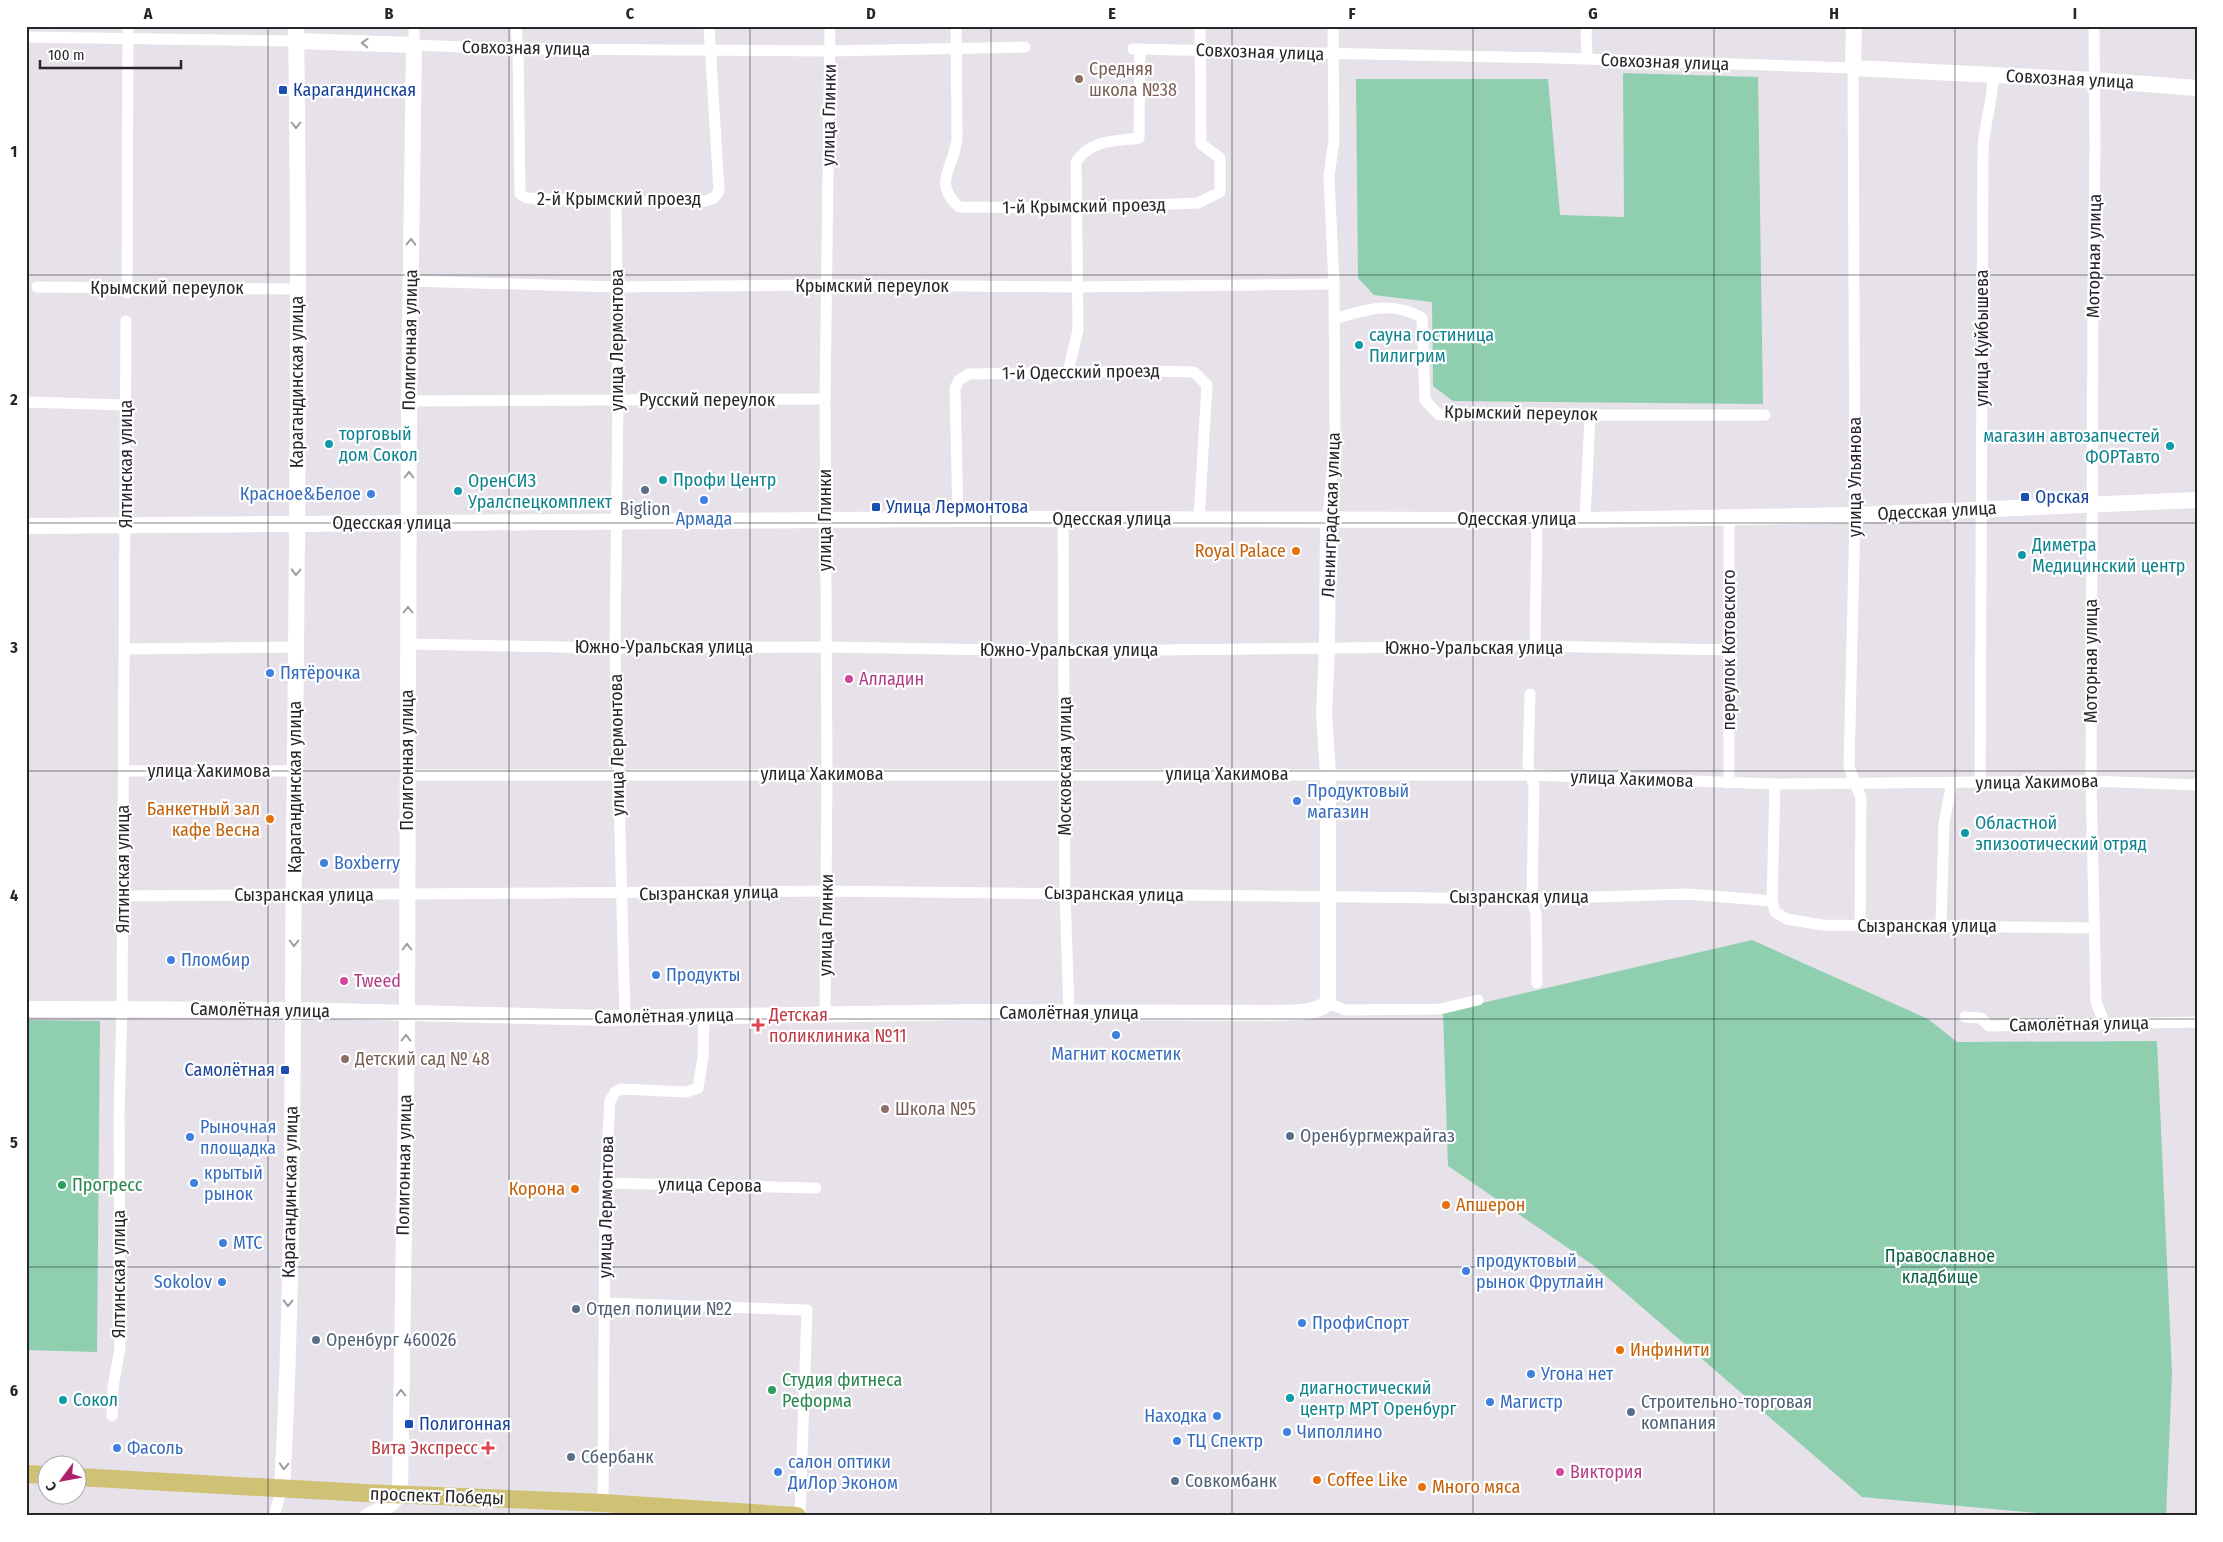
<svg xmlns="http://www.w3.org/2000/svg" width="2223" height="1542" font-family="'Fira Sans Condensed',sans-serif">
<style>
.green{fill:#8fcfaf}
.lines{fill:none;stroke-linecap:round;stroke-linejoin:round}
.street{stroke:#fff;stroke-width:11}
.secondary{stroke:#fff;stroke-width:16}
.primary{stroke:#d0c274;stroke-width:18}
.oneway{stroke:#9e9d9e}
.grid{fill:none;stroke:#272528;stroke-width:1;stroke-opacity:0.55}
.education-dot{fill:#8d6e63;stroke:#fff;stroke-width:2}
.transit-dot{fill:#1a4fb4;stroke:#fff;stroke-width:2}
.culture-dot{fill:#0f9aa8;stroke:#fff;stroke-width:2}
.service-dot{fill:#5c6f8a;stroke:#fff;stroke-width:2}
.shop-dot{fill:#3f7fe0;stroke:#fff;stroke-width:2}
.food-dot{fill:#e8710a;stroke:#fff;stroke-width:2}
.hotel-dot{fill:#d1479c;stroke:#fff;stroke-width:2}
.health-dot{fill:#e0444e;stroke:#fff;stroke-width:2}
.leisure-dot{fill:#2e9e5b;stroke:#fff;stroke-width:2}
.labels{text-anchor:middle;stroke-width:4.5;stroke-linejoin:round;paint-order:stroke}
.street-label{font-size:18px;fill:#272528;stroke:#fff}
.education-label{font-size:18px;fill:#785e54;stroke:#fff;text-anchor:start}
.transit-label{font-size:18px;fill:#164399;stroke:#fff;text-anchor:start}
.culture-label{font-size:18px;fill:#0d838f;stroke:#fff;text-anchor:start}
.shop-label{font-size:18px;fill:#366cbe;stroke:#fff;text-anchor:start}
.service-label{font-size:18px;fill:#4e5e75;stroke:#fff;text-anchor:start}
.food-label{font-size:18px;fill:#c56008;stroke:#fff;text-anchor:start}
.hotel-label{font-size:18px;fill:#b23c85;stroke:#fff;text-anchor:start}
.health-label{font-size:18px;fill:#be3a42;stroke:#fff;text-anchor:start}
.leisure-label{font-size:18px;fill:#27864d;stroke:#fff;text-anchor:start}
.park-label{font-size:18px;fill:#0a6142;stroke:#fff}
.neatline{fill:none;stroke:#272528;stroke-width:2}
.grid-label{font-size:16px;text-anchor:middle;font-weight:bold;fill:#272528}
</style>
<rect width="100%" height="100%" fill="#e7e1e9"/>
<g class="green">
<path d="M1623,73l135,4 5,327 -310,-3 -20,-15 -1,-84 -58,-7 -16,-17 -2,-199h192l12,136 64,2z"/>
<path d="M1752,940l176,79 29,23 200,-1 15,332 -6,143h-96l-208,-19 -269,-232 -145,-99 -5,-154z"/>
<path d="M26,1020l74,1 -3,331 -71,-2z"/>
</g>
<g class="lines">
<g class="street">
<path d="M414,26v19l104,4 312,2 195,-4"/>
<path d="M516,26l2,23 2,145 7,4 89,4 89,-1 9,-3 5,-7 -10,-165"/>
<path d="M956,26l1,112c-2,30 -26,43 2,69l116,1 123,-5 22,-11v-34l-19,-14 -1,-118"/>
<path d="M1586,26l1,33"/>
<path d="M2094,26l1,120 -2,146 -2,489 5,221 9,22"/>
<path d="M26,37l270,4"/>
<path d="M1133,49l422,9 298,10 2,447 -6,252 12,31 -1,128"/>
<path d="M616,202l2,198 -3,248 10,370"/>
<path d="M410,281l206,6 210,-2 251,2 257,-3"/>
<path d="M37,287l260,2"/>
<path d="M127,293l1,-267"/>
<path d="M1334,319c32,-9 58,-19 88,-1l3,82 14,15h326"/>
<path d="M1068,372l10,-42 -2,-168c15,-23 38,-20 63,-24l1,-89"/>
<path d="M409,401l416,-2"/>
<path d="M26,402l99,3"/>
<path d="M1729,517v266"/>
<path d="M958,519l-3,-131 4,-8 10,-6 179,-3 46,1 13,13 -8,134"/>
<path d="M1063,519l2,374 4,120"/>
<path d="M1328,520l7,-85 -1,-151 -5,-108 5,-35 -1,-115"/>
<path d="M1585,520l5,-105"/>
<path d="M408,644l207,4 211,-1 239,4 470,-5 194,4"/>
<path d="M1535,646l2,-127"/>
<path d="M125,649l171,-2"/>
<path d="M1530,694l-2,71 6,21 -2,113 4,15 1,69"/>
<path d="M124,771h171"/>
<path d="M407,775h1123l245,9 316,-3 106,4"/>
<path d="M1980,783l3,-636c2,-24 10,-47 10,-72"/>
<path d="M123,896l703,-5 706,8 156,-5 84,7 3,11 12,7 35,6 271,3"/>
<path d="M1772,901l3,-117"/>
<path d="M1941,926l3,-103 8,-40"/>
<path d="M1328,1003l17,7 95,-1 38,-9"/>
<path d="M825,1013l2,-239 -2,-375 5,-373"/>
<path d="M1965,1017l16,1 8,8 208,-4"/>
<path d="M605,1183l211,5"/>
<path d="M604,1303l203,7 -7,206"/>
<path d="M112,1416l1,-29 7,-39 -1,-234 3,-105 4,-688"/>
<path d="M603,1503l2,-320 5,-82 5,-9 6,-3 65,3 12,-4 5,-31 1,-41"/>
<path d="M274,1516l8,-28"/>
</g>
<g class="secondary">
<path d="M1854,26l-1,42 240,12 104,8"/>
<path d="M296,41l118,4 -5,356 -2,625 -7,468 -9,10 -23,12"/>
<path d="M26,526l932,-7 627,1 270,-5 342,-15"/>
<path d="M26,1009l268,1 309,8 376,-6 293,1c19,-1 40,2 56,-10v-228l-4,-62 3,-64 1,-129"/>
<path d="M282,1488c12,-212 10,-426 12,-639 3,-274 6,-549 2,-823"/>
</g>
<g class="primary">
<path d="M26,1474l22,1"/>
<path d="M78,1477l287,16 238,10 194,13"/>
</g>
</g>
<defs><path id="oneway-chevron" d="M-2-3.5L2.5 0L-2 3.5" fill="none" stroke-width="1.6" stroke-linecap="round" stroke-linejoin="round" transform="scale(1.25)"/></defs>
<g class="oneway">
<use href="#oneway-chevron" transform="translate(365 43) rotate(-178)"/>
<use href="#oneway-chevron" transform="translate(296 125) rotate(90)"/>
<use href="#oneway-chevron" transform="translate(411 242) rotate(-89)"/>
<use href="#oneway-chevron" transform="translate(409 475) rotate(-90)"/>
<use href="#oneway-chevron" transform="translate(296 572) rotate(91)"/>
<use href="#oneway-chevron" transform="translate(408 610) rotate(-90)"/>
<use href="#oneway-chevron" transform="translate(294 943) rotate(90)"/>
<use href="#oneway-chevron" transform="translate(407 947) rotate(-90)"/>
<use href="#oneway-chevron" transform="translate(406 1038) rotate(-89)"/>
<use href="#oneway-chevron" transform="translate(288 1303) rotate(91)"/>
<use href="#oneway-chevron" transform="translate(401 1393) rotate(-90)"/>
<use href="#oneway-chevron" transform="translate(284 1466) rotate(93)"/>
</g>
<path class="grid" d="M268,26v1490M509,26v1490M750,26v1490M991,26v1490M1232,26v1490M1473,26v1490M1714,26v1490M1955,26v1490M26,275h2171M26,523h2171M26,771h2171M26,1019h2171M26,1267h2171"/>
<g class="education-dot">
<circle cx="1079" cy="79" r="5"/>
<circle cx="345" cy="1059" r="5"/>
<circle cx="885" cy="1109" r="5"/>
</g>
<g class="transit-dot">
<rect x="278" y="85" width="10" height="10" rx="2.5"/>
<rect x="2020" y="492" width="10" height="10" rx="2.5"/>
<rect x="871" y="502" width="10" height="10" rx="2.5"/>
<rect x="280" y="1065" width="10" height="10" rx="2.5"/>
<rect x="404" y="1419" width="10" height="10" rx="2.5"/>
</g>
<g class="culture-dot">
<circle cx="1359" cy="345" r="5"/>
<circle cx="329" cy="444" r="5"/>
<circle cx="2170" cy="446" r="5"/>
<circle cx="663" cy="480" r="5"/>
<circle cx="458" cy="491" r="5"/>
<circle cx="2022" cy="555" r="5"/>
<circle cx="1965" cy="833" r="5"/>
<circle cx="1290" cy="1398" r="5"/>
<circle cx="63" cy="1400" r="5"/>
</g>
<g class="service-dot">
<circle cx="645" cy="490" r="5"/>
<circle cx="1290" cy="1136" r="5"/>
<circle cx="576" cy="1309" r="5"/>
<circle cx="316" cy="1340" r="5"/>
<circle cx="1631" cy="1412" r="5"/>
<circle cx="571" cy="1457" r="5"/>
<circle cx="1175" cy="1481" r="5"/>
</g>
<g class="shop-dot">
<circle cx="371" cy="494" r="5"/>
<circle cx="704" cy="500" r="5"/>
<circle cx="270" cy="673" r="5"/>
<circle cx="1297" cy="801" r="5"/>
<circle cx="324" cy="863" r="5"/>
<circle cx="171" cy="960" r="5"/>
<circle cx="656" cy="975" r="5"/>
<circle cx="1116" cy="1035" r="5"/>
<circle cx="190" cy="1137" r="5"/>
<circle cx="194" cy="1183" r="5"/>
<circle cx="223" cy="1243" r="5"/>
<circle cx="1466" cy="1271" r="5"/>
<circle cx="222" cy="1282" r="5"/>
<circle cx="1302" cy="1323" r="5"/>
<circle cx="1531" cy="1374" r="5"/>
<circle cx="1490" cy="1402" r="5"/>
<circle cx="1217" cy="1416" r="5"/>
<circle cx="1287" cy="1432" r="5"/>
<circle cx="1177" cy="1441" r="5"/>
<circle cx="117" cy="1448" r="5"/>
<circle cx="778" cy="1472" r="5"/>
</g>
<g class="food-dot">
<circle cx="1296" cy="551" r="5"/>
<circle cx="270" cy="819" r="5"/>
<circle cx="575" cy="1189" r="5"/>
<circle cx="1446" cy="1205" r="5"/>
<circle cx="1620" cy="1350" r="5"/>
<circle cx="1317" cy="1480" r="5"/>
<circle cx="1422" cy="1487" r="5"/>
</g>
<g class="hotel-dot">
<circle cx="849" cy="679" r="5"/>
<circle cx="344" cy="981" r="5"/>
<circle cx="1560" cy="1472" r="5"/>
</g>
<g class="health-dot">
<path d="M755.5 1017.5h5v5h5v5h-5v5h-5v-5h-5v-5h5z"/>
<path d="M485.5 1440.5h5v5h5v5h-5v5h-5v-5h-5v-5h5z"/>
</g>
<g class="leisure-dot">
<circle cx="62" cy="1185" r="5"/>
<circle cx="772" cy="1390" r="5"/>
</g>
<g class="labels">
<g class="street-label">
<text transform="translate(526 48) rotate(1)" y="6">Совхозная улица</text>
<text transform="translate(1260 52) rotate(2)" y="6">Совхозная улица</text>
<text transform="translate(1665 62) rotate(2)" y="6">Совхозная улица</text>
<text transform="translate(2070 79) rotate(3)" y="6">Совхозная улица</text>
<text transform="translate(829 115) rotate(-89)" y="6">улица Глинки</text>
<text x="619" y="205">2-й Крымский проезд</text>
<text transform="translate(1084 206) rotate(-1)" y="6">1-й Крымский проезд</text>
<text transform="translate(2094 256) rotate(-89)" y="6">Моторная улица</text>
<text x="872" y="292">Крымский переулок</text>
<text x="167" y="294">Крымский переулок</text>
<text transform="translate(1982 338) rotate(-90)" y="6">улица Куйбышева</text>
<text transform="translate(410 340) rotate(-89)" y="6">Полигонная улица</text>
<text transform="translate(617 340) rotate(-90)" y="6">улица Лермонтова</text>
<text transform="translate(1081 372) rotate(-1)" y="6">1-й Одесский проезд</text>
<text transform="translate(297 382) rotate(-90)" y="6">Карагандинская улица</text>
<text x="707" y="406">Русский переулок</text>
<text transform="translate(1521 413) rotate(1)" y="6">Крымский переулок</text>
<text transform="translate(126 464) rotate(-90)" y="6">Ялтинская улица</text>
<text transform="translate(1855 477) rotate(-90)" y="6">улица Ульянова</text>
<text transform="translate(1937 511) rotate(-3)" y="6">Одесская улица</text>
<text transform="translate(1331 515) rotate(-88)" y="6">Ленинградская улица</text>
<text x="1112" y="525">Одесская улица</text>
<text x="1517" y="525">Одесская улица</text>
<text transform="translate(825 520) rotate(-90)" y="6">улица Глинки</text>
<text x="392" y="529">Одесская улица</text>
<text x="664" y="653">Южно-Уральская улица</text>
<text x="1474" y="654">Южно-Уральская улица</text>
<text x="1069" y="656">Южно-Уральская улица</text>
<text transform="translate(1729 650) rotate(-90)" y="6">переулок Котовского</text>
<text transform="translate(2091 661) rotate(-90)" y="6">Моторная улица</text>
<text transform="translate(617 745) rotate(-91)" y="6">улица Лермонтова</text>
<text transform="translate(407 760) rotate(-90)" y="6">Полигонная улица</text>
<text transform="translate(1065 766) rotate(-90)" y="6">Московская улица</text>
<text x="209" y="777">улица Хакимова</text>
<text x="822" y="780">улица Хакимова</text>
<text x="1227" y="780">улица Хакимова</text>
<text transform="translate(1632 779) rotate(2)" y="6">улица Хакимова</text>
<text transform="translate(2037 782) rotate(-1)" y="6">улица Хакимова</text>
<text transform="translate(295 787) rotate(-90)" y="6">Карагандинская улица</text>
<text transform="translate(123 869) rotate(-90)" y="6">Ялтинская улица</text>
<text transform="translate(709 893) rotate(-1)" y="6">Сызранская улица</text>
<text transform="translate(1114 894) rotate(1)" y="6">Сызранская улица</text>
<text x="304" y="901">Сызранская улица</text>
<text x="1519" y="903">Сызранская улица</text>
<text transform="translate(826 925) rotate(-89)" y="6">улица Глинки</text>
<text x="1927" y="932">Сызранская улица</text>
<text transform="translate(260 1010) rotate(1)" y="6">Самолётная улица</text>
<text x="1069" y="1019">Самолётная улица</text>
<text transform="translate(664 1016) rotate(-1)" y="6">Самолётная улица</text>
<text transform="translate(2079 1024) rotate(-1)" y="6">Самолётная улица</text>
<text transform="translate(404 1165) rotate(-89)" y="6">Полигонная улица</text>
<text transform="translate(710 1185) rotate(1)" y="6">улица Серова</text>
<text transform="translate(290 1192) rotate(-89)" y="6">Карагандинская улица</text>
<text transform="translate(606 1207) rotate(-89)" y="6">улица Лермонтова</text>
<text transform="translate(119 1274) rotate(-90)" y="6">Ялтинская улица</text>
<text transform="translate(437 1496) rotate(2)" y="6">проспект Победы</text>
</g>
<g class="education-label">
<text x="1089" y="75">Средняя<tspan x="1089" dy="21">школа №38</tspan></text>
<text x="355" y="1065">Детский сад № 48</text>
<text x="895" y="1115">Школа №5</text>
</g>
<g class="transit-label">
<text x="293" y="96">Карагандинская</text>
<text x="2035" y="503">Орская</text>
<text x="886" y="513">Улица Лермонтова</text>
<text x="275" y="1076" text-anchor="end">Самолётная</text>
<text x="419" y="1430">Полигонная</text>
</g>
<g class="culture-label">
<text x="1369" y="341">сауна гостиница<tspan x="1369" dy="21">Пилигрим</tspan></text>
<text x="339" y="440">торговый<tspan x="339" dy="21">дом Сокол</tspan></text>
<text x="2160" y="442" text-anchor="end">магазин автозапчестей<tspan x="2160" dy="21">ФОРТавто</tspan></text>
<text x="673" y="486">Профи Центр</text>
<text x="468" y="487">ОренСИЗ<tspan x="468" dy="21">Уралспецкомплект</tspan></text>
<text x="2032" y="551">Диметра<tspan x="2032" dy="21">Медицинский центр</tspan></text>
<text x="1975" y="829">Областной<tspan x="1975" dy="21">эпизоотический отряд</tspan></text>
<text x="1300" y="1394">диагностический<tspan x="1300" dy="21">центр МРТ Оренбург</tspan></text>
<text x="73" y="1406">Сокол</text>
</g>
<g class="shop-label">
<text x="361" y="500" text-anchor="end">Красное&amp;Белое</text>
<text x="704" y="525" text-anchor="middle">Армада</text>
<text x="280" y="679">Пятёрочка</text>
<text x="1307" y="797">Продуктовый<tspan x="1307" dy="21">магазин</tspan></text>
<text x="334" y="869">Boxberry</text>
<text x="181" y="966">Пломбир</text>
<text x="666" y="981">Продукты</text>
<text x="1116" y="1060" text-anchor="middle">Магнит косметик</text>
<text x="200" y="1133">Рыночная<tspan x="200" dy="21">площадка</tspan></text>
<text x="204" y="1179">крытый<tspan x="204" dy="21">рынок</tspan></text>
<text x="233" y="1249">МТС</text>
<text x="1476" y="1267">продуктовый<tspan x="1476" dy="21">рынок Фрутлайн</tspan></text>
<text x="212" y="1288" text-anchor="end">Sokolov</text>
<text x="1312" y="1329">ПрофиСпорт</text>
<text x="1541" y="1380">Угона нет</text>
<text x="1500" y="1408">Магистр</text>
<text x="1207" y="1422" text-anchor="end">Находка</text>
<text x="1297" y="1438">Чиполлино</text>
<text x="1187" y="1447">ТЦ Спектр</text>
<text x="127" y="1454">Фасоль</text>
<text x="788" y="1468">салон оптики<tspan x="788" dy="21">ДиЛор Эконом</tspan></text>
</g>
<g class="service-label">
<text x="645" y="515" text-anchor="middle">Biglion</text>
<text x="1300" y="1142">Оренбургмежрайгаз</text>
<text x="586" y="1315">Отдел полиции №2</text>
<text x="326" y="1346">Оренбург 460026</text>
<text x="1641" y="1408">Строительно-торговая<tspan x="1641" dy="21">компания</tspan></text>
<text x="581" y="1463">Сбербанк</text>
<text x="1185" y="1487">Совкомбанк</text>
</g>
<g class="food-label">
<text x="1286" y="557" text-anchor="end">Royal Palace</text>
<text x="260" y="815" text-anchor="end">Банкетный зал<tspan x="260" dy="21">кафе Весна</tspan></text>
<text x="565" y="1195" text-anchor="end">Корона</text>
<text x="1456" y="1211">Апшерон</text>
<text x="1630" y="1356">Инфинити</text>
<text x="1327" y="1486">Coffee Like</text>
<text x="1432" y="1493">Много мяса</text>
</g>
<g class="hotel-label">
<text x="859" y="685">Алладин</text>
<text x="354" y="987">Tweed</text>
<text x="1570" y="1478">Виктория</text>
</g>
<g class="health-label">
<text x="769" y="1021">Детская<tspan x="769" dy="21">поликлиника №11</tspan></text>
<text x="478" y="1454" text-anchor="end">Вита Экспресс</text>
</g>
<g class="leisure-label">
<text x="72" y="1191">Прогресс</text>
<text x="782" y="1386">Студия фитнеса<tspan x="782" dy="21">Реформа</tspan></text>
</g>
<g class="park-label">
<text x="1940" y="1262">Православное<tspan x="1940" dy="21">кладбище</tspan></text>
</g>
</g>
<rect width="2223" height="1542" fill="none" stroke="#ffffff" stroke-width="55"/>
<g transform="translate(62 1480) rotate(238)"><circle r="24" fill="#ffffff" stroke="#a9a8a9"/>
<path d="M0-4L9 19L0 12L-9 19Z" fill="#ab246b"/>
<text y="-8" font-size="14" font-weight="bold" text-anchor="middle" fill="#272528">С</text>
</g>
<path d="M40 60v8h141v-8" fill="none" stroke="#272528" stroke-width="2.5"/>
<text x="48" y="60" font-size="15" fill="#272528" stroke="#ffffff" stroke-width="4" paint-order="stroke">100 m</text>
<rect x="28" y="28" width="2168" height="1486" class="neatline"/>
<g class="grid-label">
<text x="148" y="19">A</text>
<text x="389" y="19">B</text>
<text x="630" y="19">C</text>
<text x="871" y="19">D</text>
<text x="1112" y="19">E</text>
<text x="1352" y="19">F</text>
<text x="1593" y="19">G</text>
<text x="1834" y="19">H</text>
<text x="2075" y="19">I</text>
<text x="14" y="157">1</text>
<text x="14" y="405">2</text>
<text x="14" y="653">3</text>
<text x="14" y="901">4</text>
<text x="14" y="1148">5</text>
<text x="14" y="1396">6</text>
</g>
</svg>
